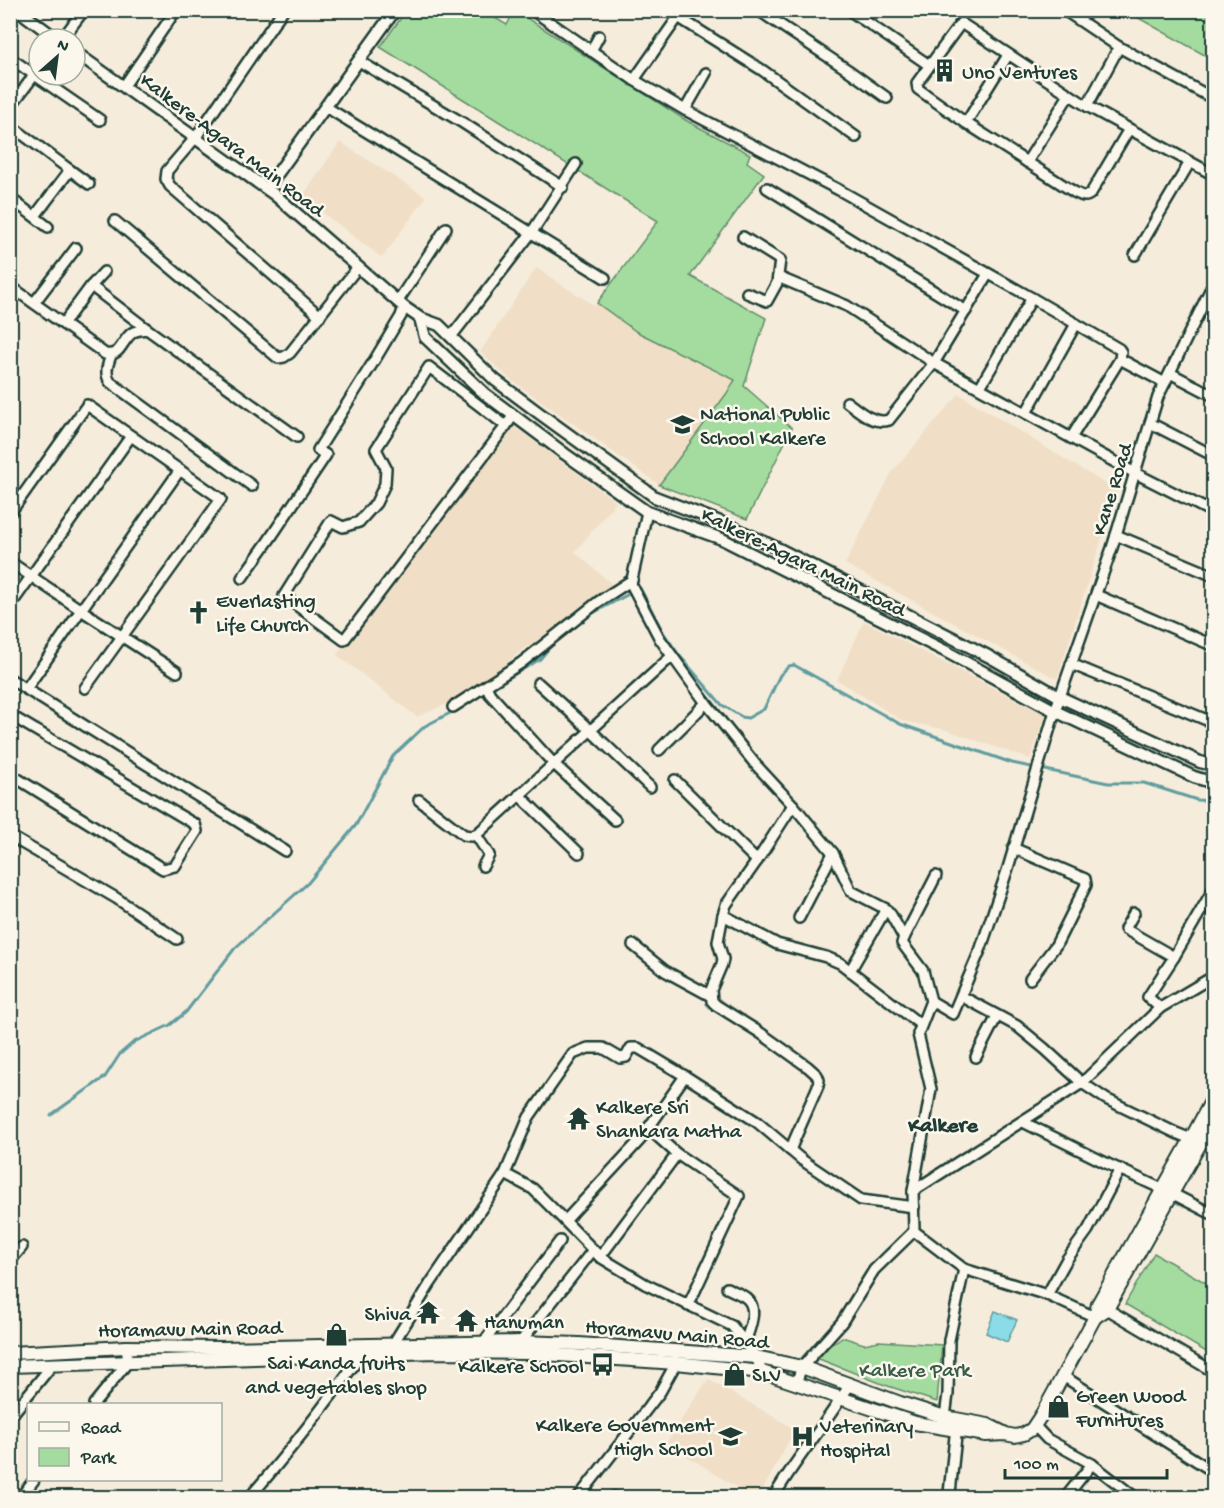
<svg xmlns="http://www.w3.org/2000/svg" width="1224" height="1508" font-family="'Gochi Hand',sans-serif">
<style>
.built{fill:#f0dfc6}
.green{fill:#a4dca0;stroke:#628c6a;stroke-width:1.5}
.water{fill:#8bdce7;stroke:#609c9f;stroke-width:1.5}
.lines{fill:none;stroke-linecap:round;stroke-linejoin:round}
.stream{stroke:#609c9f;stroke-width:3}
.minor-casing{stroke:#1f3d34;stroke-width:14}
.tertiary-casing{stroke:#1f3d34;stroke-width:15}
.secondary-casing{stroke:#1f3d34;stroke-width:16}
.minor{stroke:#fbf7ec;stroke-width:9}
.tertiary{stroke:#fbf7ec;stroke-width:10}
.secondary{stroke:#fbf7ec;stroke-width:12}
.labels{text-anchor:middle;stroke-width:5;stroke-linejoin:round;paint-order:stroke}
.poi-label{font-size:21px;fill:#1f3d34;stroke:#fbf7ec;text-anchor:start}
.street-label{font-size:21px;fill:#1f3d34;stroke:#fbf7ec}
.park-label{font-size:21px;fill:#3a5d4a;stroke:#fbf7ec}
.neighbourhood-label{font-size:22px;font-weight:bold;fill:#1f3d34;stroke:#fbf7ec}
</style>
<rect width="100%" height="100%" fill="#f6ecdb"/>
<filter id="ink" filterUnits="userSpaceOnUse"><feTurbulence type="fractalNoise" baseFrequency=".0167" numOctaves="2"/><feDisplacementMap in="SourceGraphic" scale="12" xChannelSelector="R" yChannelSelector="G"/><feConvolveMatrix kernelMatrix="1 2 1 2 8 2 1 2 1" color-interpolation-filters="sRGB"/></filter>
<g filter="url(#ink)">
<g class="built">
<path d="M340,142l86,55 -44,61 -80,-61z"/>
<path d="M536,268l59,38 2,-3 40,30 98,47 57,48 -45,91 -90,-36 -147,-104 -30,-27z"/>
<path d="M959,394l158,97 -60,188 -212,-115 47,-92z"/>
<path d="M507,421l109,81 -41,50 38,33 -79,64 -7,-3 -56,47 -54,24 -80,-62z"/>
<path d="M864,621l182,94 -16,44 -87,-30 -40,-8 -66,-41z"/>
<path d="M708,1379l87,50 -36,68h-7l-86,-54z"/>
</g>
<g class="green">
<path d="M406,11h81l-1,2 21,12 7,-14h2l171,110 63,33 -3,8 17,12 -74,102 76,42 -22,68 48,42 -45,91 -88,-34 68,-92 8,-13 -98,-48 -40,-29 61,-82 -278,-174z"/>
<path d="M1126,11h87v37l-5,9z"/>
<path d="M1154,1253l59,34v69l-88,-52z"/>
<path d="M842,1337l22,7 15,-3 63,4 -5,57 -52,-17 -71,-28z"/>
</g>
<path class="water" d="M995,1311l22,9 -10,22 -21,-9z"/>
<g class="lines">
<g class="stream">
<path d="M582,619l58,-31 23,44 16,23 43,50 20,12 6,1 16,-9 16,-34 9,-9 5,-1 106,59 112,39 96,20h36l53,17 17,1"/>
<path d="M464,705l76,-46 14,-17"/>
<path d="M51,1115l54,-38 15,-23 14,-12 36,-17 16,-13 49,-64 73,-65 48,-58 37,-69 32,-30 31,-16"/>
</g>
<defs>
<g id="minor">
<path d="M283,10l-87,127 -29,34 -1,8 4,7 150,130"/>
<path d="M532,10l102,70 51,30 154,80 193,108 87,51 2,3 -1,7 -49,79"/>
<path d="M758,10l90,60 39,28"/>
<path d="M849,10l77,53"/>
<path d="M1064,10l55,37 95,52"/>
<path d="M678,17l84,53 94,67"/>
<path d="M62,39l22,-29"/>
<path d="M591,51l8,-15"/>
<path d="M10,58l90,62"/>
<path d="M359,61l104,62 100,64"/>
<path d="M634,80l49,-70"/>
<path d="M124,86l52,-76"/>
<path d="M1087,106l32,-59"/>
<path d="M10,107l29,-38"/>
<path d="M326,107l279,171"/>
<path d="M685,110l21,-37"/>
<path d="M966,123l42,-68"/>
<path d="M10,125l60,45 -35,46"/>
<path d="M1129,129l-38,64c-6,6 -10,2 -17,-1l-108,-69 -48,-34 -1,-6 44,-60 126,83 127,69"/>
<path d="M1027,162l42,-67"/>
<path d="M70,170l19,14"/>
<path d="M767,188l199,123"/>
<path d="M10,198l38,29"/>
<path d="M115,221l163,137 6,-1 6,-4 68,-86"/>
<path d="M743,237l37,23 -3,23 -10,18 -20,-8"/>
<path d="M1135,255l55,-93"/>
<path d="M778,277l69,29 87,57 201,110 79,40"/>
<path d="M10,286l95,68c16,3 16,-13 27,-21 4,-3 10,-3 15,-4l150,108"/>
<path d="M91,286l56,43"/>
<path d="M398,301l48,-73"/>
<path d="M34,303l42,-55"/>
<path d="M63,324l28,-38 13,-14"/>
<path d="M451,337l81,-105 44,-68"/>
<path d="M111,355c-3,10 -7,17 -1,27l142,104"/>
<path d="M1120,359l45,24"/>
<path d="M1170,373l44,23"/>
<path d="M980,387l52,-89"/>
<path d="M847,402c12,9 27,23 42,18l45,-57 54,-89"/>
<path d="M1026,413l50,-89"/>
<path d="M1150,423l64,33"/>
<path d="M506,426l-77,-59 -53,82 10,19 -1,16 -9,19 -17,19 -16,5 -12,-6 -47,75 60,44 162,-214 7,-10"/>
<path d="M647,512l-16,72 29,55 46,64 50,62 37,40 40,48 18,38 35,18 5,6 13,23 -2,5 21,28 8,30 -13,33 13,55 -18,102 1,40 50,38 -15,71 -1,54 -3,23"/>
<path d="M10,513l77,-108 134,94 -136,189"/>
<path d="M1116,535l98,41"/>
<path d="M10,562l71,48 -55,79"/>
<path d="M242,578l27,-38 57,-85 -8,-5 56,-89 27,-45 3,-9"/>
<path d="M1096,595l118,51"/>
<path d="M10,606l121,-170"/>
<path d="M1071,664l143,59"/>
<path d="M177,672l-96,-62 99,-140"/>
<path d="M10,679l275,172"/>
<path d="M538,683l52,47 60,57"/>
<path d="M486,686l4,8 63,69 62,57"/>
<path d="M453,707l68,-44 77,-61 34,-22"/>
<path d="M10,715l181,107 4,2 2,7 -22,35 -12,3 -153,-95"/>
<path d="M659,750l47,-47"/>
<path d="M675,780l82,81"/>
<path d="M519,795l60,58"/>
<path d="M419,800l45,35 7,1 5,-1"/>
<path d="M476,835l196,-179"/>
<path d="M476,835l13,20 -6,11"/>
<path d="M10,836l106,62 61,41"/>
<path d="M1013,848l72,31 1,6 -30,60 -26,34"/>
<path d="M1134,913l-9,16 49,28"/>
<path d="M723,915l54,29 49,13 14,6 81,62"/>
<path d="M799,918l34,-65"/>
<path d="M904,938l32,-62"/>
<path d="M633,945l32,26 46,25"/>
<path d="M850,971l36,-62"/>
<path d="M961,996l56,30 28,23 37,34 24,16 70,34 15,6"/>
<path d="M931,1001l22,13 28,-66 27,-80 47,-157 57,-163 46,-151 56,-115"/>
<path d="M1160,1008l-12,-11 26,-40 40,-69"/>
<path d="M976,1057l21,-41"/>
<path d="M1023,1122l85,42 65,30 41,21"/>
<path d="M648,1128l29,26 62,42 -51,110"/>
<path d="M790,1150l28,-64 1,-6 -2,-5 -9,-8 -49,-35 -43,-27 -4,-4 -1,-11 11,-26 1,-5 -5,-17 1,-6 4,-21 3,-10 31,-44 36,-56"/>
<path d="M505,1174l24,-57 44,-63 15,-6h15l17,10 6,-1 5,-9h7l47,28"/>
<path d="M913,1191l169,-108 78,-75 54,-32"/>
<path d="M600,1257l77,-103"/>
<path d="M10,1261l12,-14"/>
<path d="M964,1269l83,26 48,22"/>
<path d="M727,1288c6,3 12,5 18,9 15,10 4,32 0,46"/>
<path d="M1047,1295l20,-36 21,-29 32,-61"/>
<path d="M1102,1306l112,66"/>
<path d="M393,1344l37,-60 75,-110 28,15 32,32"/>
<path d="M518,1345l75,-95"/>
<path d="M480,1347l80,-106"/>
<path d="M762,1372l-6,-15 -24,-31 -87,-42 -45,-27 -35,-36 75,-81 45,-64 72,46 45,38 59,40 53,7"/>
<path d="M1063,1376l151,96"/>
<path d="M796,1383l6,-16 40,-45 32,-52 40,-39"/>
<path d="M94,1404l34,-42 -2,-15"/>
<path d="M10,1417l43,-53"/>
<path d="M1034,1425l13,14 45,25 44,34"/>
<path d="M614,1497l2,1"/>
<path d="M20,1498l14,-18"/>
<path d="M249,1498c40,-46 77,-94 112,-143v-6"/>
<path d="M578,1498l82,-106 16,-29"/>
<path d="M773,1498c23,-40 54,-75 77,-114"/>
<path d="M1065,1498l27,-34"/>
</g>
<g id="tertiary">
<path d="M18,10l39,29"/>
<path d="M75,52l200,143 129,112 16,11 19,7 56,55 44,33 116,84 73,28 51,24 209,107 72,41 140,65 14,3"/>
<path d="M267,188l128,-178"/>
<path d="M420,318l5,19 60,57 80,60 82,58 75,27 221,111 112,61 139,66 20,6"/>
<path d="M949,1498l8,-76"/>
</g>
<g id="secondary">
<path d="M1095,1317l12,-8 107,-190"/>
<path d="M10,1353l116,-6 94,1 301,-6 58,2 177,13 46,10 98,36 45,14 43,8 16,8"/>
<path d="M10,1366l426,-14 93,1 147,10 86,9 153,51 71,12 19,-1 10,2 9,-2 8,-5 10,-15 53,-97 3,-13 93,-165 23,-43"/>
</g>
</defs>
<use href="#minor" class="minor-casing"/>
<use href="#tertiary" class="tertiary-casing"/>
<use href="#secondary" class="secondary-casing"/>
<use href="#minor" class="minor"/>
<use href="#tertiary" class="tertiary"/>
<use href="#secondary" class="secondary"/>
</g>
</g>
<defs>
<symbol id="building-bare" viewBox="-9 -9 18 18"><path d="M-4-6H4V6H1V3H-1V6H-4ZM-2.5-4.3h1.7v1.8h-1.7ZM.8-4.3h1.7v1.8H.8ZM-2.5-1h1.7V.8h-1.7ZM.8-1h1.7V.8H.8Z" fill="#1f3d34" stroke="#fbf7ec" stroke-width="2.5" paint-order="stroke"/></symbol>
<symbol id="school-bare" viewBox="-9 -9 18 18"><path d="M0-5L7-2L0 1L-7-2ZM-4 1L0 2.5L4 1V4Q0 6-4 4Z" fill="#1f3d34" stroke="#fbf7ec" stroke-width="2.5" paint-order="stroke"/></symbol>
<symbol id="church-bare" viewBox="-9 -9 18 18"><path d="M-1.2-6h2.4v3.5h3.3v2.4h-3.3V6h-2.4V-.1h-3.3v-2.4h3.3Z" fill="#1f3d34" stroke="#fbf7ec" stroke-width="2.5" paint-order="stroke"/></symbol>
<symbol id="temple-bare" viewBox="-9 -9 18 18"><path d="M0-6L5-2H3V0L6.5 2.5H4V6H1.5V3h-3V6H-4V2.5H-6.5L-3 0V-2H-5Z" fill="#1f3d34" stroke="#fbf7ec" stroke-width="2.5" paint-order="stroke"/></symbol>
<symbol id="shop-bare" viewBox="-9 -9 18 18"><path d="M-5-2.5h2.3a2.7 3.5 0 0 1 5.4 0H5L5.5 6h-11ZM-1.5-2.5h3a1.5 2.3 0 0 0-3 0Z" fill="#1f3d34" stroke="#fbf7ec" stroke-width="2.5" paint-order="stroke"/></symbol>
<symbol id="bus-bare" viewBox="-9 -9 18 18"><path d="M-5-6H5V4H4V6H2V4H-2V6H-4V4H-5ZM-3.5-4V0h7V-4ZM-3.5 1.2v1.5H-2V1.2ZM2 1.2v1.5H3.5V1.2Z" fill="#1f3d34" stroke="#fbf7ec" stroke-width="2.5" paint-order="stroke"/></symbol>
<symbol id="hospital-bare" viewBox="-9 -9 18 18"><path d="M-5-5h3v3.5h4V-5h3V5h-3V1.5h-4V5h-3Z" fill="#1f3d34" stroke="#fbf7ec" stroke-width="2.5" paint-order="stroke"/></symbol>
</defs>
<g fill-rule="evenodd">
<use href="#building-bare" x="928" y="54" width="33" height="33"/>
<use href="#school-bare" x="666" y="408" width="33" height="33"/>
<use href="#church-bare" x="182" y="596" width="33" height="33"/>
<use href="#temple-bare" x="562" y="1102" width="33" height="33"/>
<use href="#temple-bare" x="412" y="1296" width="33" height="33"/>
<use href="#temple-bare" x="450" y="1304" width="33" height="33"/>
<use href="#shop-bare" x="320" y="1318" width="33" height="33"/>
<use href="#bus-bare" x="586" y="1348" width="33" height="33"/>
<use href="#shop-bare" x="718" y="1358" width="33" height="33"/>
<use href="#shop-bare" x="1042" y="1390" width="33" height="33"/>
<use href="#school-bare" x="714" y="1420" width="33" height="33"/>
<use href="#hospital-bare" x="786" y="1420" width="33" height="33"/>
</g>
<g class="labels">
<g class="poi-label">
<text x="962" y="78">Uno Ventures</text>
<text x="700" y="420">National Public<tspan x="700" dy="24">School Kalkere</tspan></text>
<text x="216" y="607">Everlasting<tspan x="216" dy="24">Life Church</tspan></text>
<text x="596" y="1113">Kalkere Sri<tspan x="596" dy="24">Shankara Matha</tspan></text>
<text x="411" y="1320" text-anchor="end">Shiva</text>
<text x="484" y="1328">Hanuman</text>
<text x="336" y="1369" text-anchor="middle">Sai Kanda fruits<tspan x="336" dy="24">and vegetables shop</tspan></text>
<text x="584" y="1372" text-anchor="end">Kalkere School</text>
<text x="752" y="1381">SLV</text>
<text x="1076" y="1402">Green Wood<tspan x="1076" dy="24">Furnitures</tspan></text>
<text x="713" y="1431" text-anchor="end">Kalkere Government<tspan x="713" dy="24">High School</tspan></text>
<text x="820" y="1432">Veterinary<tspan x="820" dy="24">Hospital</tspan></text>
</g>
<g class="street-label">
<text transform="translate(233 144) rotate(37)" y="7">Kalkere-Agara Main Road</text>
<text transform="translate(1111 489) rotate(-73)" y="7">Kane Road</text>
<text transform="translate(804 561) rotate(26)" y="7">Kalkere-Agara Main Road</text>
<text transform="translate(190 1328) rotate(-1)" y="7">Horamavu Main Road</text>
<text transform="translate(677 1333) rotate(5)" y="7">Horamavu Main Road</text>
</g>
<g class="park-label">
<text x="915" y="1376">Kalkere Park</text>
</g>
<g class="neighbourhood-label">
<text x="943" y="1131">Kalkere</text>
</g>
</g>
<rect width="1224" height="1508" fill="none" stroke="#fbf7ec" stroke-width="36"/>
<rect x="18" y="18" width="1188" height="1472" fill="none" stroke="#1f3d34" stroke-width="2" filter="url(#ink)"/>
<rect x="27" y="1403" width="195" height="78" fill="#fbf7ec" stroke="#a3ada2" stroke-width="1.5"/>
<rect x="39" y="1422" width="30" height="9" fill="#fbf7ec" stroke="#a3ada2" stroke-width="1.5"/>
<text x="81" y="1433" font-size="18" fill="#1f3d34">Road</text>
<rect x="39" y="1448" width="30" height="18" fill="#a4dca0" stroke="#a3ada2" stroke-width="1.5"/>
<text x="81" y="1463" font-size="18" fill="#1f3d34">Park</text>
<g transform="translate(57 57) rotate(28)"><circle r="28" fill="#fbf7ec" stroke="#a3ada2" stroke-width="1.5"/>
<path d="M0-4.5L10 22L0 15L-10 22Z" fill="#1f3d34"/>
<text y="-9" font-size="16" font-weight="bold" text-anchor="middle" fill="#1f3d34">N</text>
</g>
<path d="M1005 1469v9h162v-9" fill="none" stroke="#1f3d34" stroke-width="3"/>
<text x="1014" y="1469" font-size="18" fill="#1f3d34" stroke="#fbf7ec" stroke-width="4.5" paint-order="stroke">100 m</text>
</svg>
